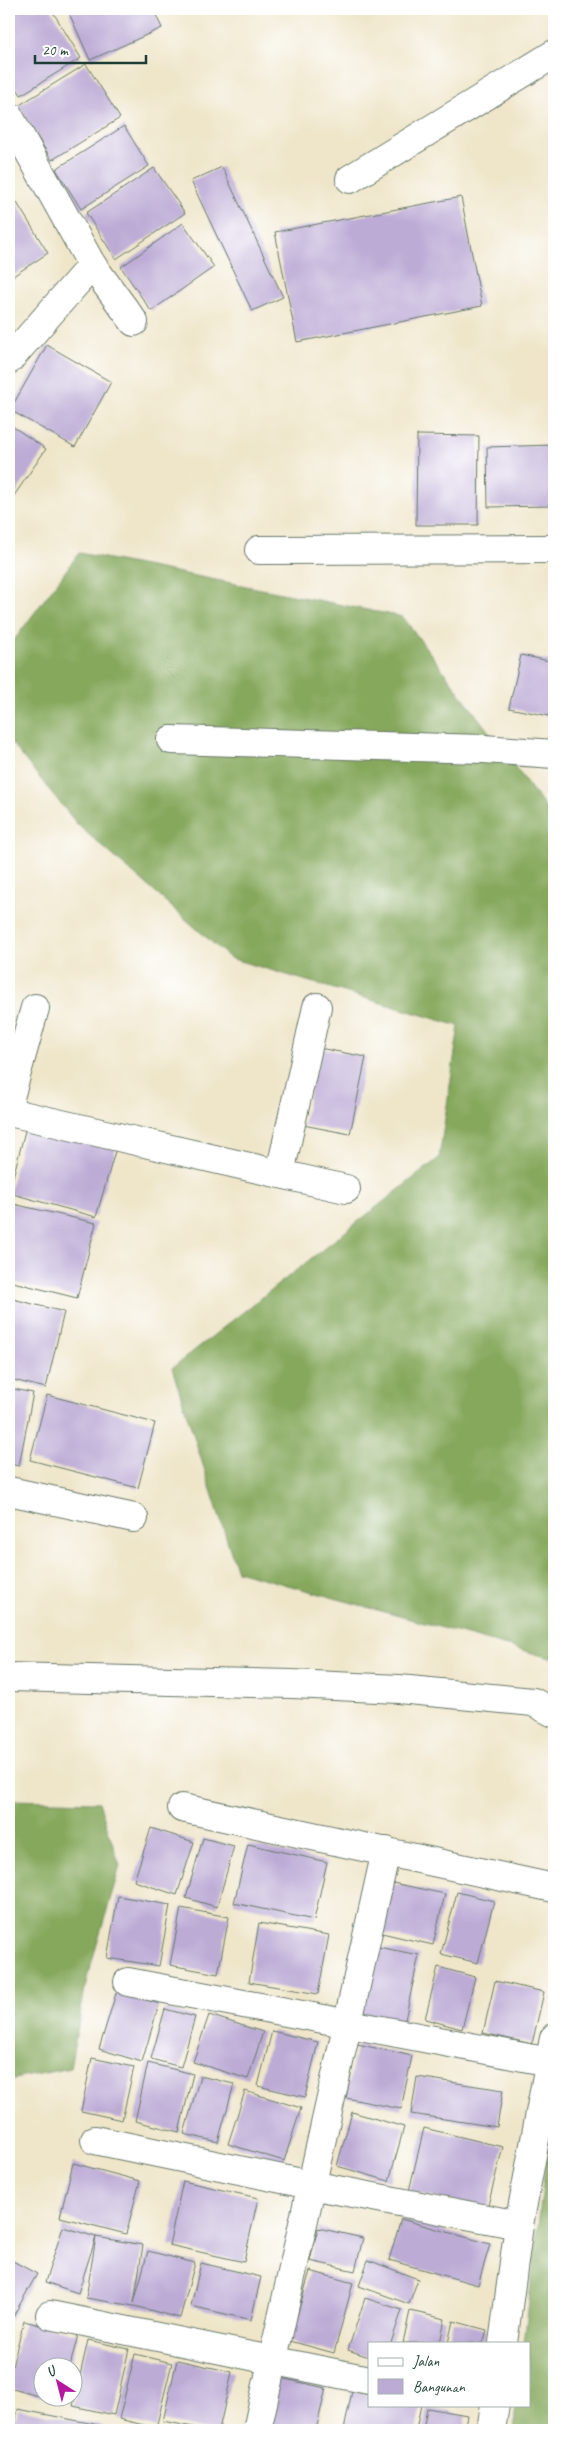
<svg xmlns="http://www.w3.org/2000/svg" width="563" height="2439" font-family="Caveat,sans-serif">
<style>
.forest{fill:#85a85c;stroke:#527248}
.building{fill:#bcabd5}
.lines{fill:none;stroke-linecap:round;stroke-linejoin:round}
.minor-casing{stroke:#687868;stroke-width:30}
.minor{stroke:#fff;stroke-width:28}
</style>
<rect width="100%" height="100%" fill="#fff"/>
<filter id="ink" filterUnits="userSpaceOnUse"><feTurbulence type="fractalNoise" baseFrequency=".02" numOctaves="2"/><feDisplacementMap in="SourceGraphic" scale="10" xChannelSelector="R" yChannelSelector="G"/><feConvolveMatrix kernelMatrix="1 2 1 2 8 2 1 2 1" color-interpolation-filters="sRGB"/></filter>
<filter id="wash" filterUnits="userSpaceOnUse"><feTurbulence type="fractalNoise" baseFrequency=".0096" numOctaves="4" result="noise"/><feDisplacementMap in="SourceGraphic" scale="20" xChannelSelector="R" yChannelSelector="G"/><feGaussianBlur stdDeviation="1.12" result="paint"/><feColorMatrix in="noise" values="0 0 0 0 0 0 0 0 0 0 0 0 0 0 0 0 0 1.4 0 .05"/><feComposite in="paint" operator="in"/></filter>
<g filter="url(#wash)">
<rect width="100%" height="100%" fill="#efe6ca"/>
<g class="forest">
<path d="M79,553l324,64 151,202v840l-317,-88 -65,-203 267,-210 20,-132 -229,-68 -152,-133 -69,-85v-93z"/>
<path d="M9,1800l90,2 21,64 -33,112 -17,90 -61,12z"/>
<path d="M554,2093v337h-41l3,-25h13v-62h-5z"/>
</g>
<g id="blocks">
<g class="building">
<path d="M9,9h42l30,49 -60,37 -12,-20z"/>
<path d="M78,9h75l9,19 -72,32 -21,-47z"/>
<path d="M86,64l34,54 -68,42 -34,-54z"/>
<path d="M124,126l25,40 -68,43 -25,-40z"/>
<path d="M222,167l61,130 -31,14 -61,-130z"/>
<path d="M154,168l31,45 -69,46 -30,-46z"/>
<path d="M9,190l39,63 -38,25 -1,-2z"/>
<path d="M461,197l21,109 -185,36 -22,-110z"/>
<path d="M183,223l31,44 -63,44 -30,-44z"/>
<path d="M47,345l64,37 -36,65 -65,-37z"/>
<path d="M9,424l37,25 -37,54z"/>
<path d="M417,435l62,1 -1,89h-62z"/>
<path d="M554,445v61l-66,1 -1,-60z"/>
<path d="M521,655l33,7v55l-45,-9z"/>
<path d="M319,1048l47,9 -16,77 -47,-9z"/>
<path d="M27,1123l89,25 -20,69 -87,-24z"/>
<path d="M9,1203l87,20 -19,75 -68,-17z"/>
<path d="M9,1298l55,14 -18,76 -37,-9z"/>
<path d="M9,1388l24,5 -14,73 -10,-2z"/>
<path d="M47,1395l108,28 -17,65 -108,-28z"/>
<path d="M151,1828l43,14 -17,53 -43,-14z"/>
<path d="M203,1838l31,8 -17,61 -31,-9z"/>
<path d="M248,1844l79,18 -13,58 -80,-17z"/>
<path d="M393,1883l52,11 -12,51 -51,-12z"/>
<path d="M457,1892l37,9 -16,62 -37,-9z"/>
<path d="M118,1896l52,9 -11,61 -52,-8z"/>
<path d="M181,1908l48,9 -11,57 -48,-9z"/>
<path d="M259,1923l70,12 -11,59 -69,-12z"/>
<path d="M373,1946l46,9 -16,74 -46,-10z"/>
<path d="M438,1967l37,10 -13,52 -37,-10z"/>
<path d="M495,1981l49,11 -12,52 -49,-11z"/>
<path d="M117,1990l42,14 -17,58 -43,-13z"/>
<path d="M165,2009l30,8 -14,50 -30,-8z"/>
<path d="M209,2015l54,17 -15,47 -55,-17z"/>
<path d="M272,2031l46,11 -13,55 -47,-11z"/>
<path d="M357,2044l55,12 -11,53 -55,-11z"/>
<path d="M92,2058l42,9 -12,53 -41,-9z"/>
<path d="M148,2063l45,11 -14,58 -44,-11z"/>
<path d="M200,2076l34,8 -16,58 -34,-8z"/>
<path d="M417,2077l86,13 -6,37 -86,-13z"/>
<path d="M245,2091l56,17 -17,53 -56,-17z"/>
<path d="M352,2112l52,15 -15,54 -52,-15z"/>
<path d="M424,2128l79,19 -16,62 -78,-18z"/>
<path d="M73,2163l67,18 -14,53 -66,-17z"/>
<path d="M183,2181l75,17 -14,64 -75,-17z"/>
<path d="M401,2219l89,25 -12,41 -89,-25z"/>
<path d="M63,2227l33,10 -18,56 -33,-11z"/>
<path d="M318,2228l45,10 -8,33 -45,-10z"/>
<path d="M96,2237l47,8 -9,58 14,-52 47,12 -15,55 -46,-12 -48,-8z"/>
<path d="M9,2259l28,15 -26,46 -2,-1z"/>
<path d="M368,2260l50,19 -9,25 -50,-18z"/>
<path d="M201,2263l60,14 -10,43 -60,-14z"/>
<path d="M310,2271l43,12 -19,70 -44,-12z"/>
<path d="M365,2298l37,12 -11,33h-22v14l-21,-7z"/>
<path d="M410,2311l35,8 -5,24h-37z"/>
<path d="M24,2321l54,14 -8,31h-28v31l-33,-9v-10z"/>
<path d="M453,2321l34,9 -4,13h-35z"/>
<path d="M88,2340l41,9 -15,66 -41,-9z"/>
<path d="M135,2354l37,9 -16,65 -37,-9z"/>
<path d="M177,2360l55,12 -13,58h-11l-45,-9z"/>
<path d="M275,2377l51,11 -10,42h-53z"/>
<path d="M352,2391l17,4v10h52l-5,25h-72z"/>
<path d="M43,2396h18l-1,6z"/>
<path d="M427,2408l40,7 -3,15h-41z"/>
<path d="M18,2409l86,17 -1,4h-89z"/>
</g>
</g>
</g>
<g filter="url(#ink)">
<use href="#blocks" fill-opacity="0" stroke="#687868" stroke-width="1"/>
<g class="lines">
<defs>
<g id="minor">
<path d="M9,116l83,149 42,57"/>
<path d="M350,179l204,-125"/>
<path d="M9,360l83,-95"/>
<path d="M259,550l295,-1"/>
<path d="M171,740l312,9 71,5"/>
<path d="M9,1101l26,-93"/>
<path d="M9,1112l337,77"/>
<path d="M280,1173l37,-166"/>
<path d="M9,1491l125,27"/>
<path d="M9,1677l283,7 107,5 134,13 21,11"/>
<path d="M182,1808l372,80"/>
<path d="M128,1982l422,80"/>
<path d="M95,2140l216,45 208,40"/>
<path d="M50,2315l319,65"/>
<path d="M503,2343l16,-118 35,-187"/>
<path d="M257,2430l129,-579"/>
<path d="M491,2430l4,-25"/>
</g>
</defs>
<use href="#minor" class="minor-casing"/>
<use href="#minor" class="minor"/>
</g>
</g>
<rect width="563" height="2439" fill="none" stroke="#fff" stroke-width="30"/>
<rect x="368" y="2342" width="162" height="65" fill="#ffffff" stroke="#a5b1ae"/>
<rect x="378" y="2358" width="25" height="8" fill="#ffffff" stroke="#a5b1ae"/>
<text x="413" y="2366" font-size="15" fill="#1f3d34">Jalan</text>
<rect x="378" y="2379" width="25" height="15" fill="#bcabd5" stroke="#a5b1ae"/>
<text x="413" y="2392" font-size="15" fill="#1f3d34">Bangunan</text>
<g transform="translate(58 2382) rotate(324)"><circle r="24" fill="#ffffff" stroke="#a5b1ae"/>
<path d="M0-4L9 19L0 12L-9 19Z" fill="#b5179e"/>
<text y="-8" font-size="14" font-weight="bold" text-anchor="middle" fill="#1f3d34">U</text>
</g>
<path d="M35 55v8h111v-8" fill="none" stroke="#1f3d34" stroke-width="2.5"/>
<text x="42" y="55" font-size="15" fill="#1f3d34" stroke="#ffffff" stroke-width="4" paint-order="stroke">20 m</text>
</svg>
